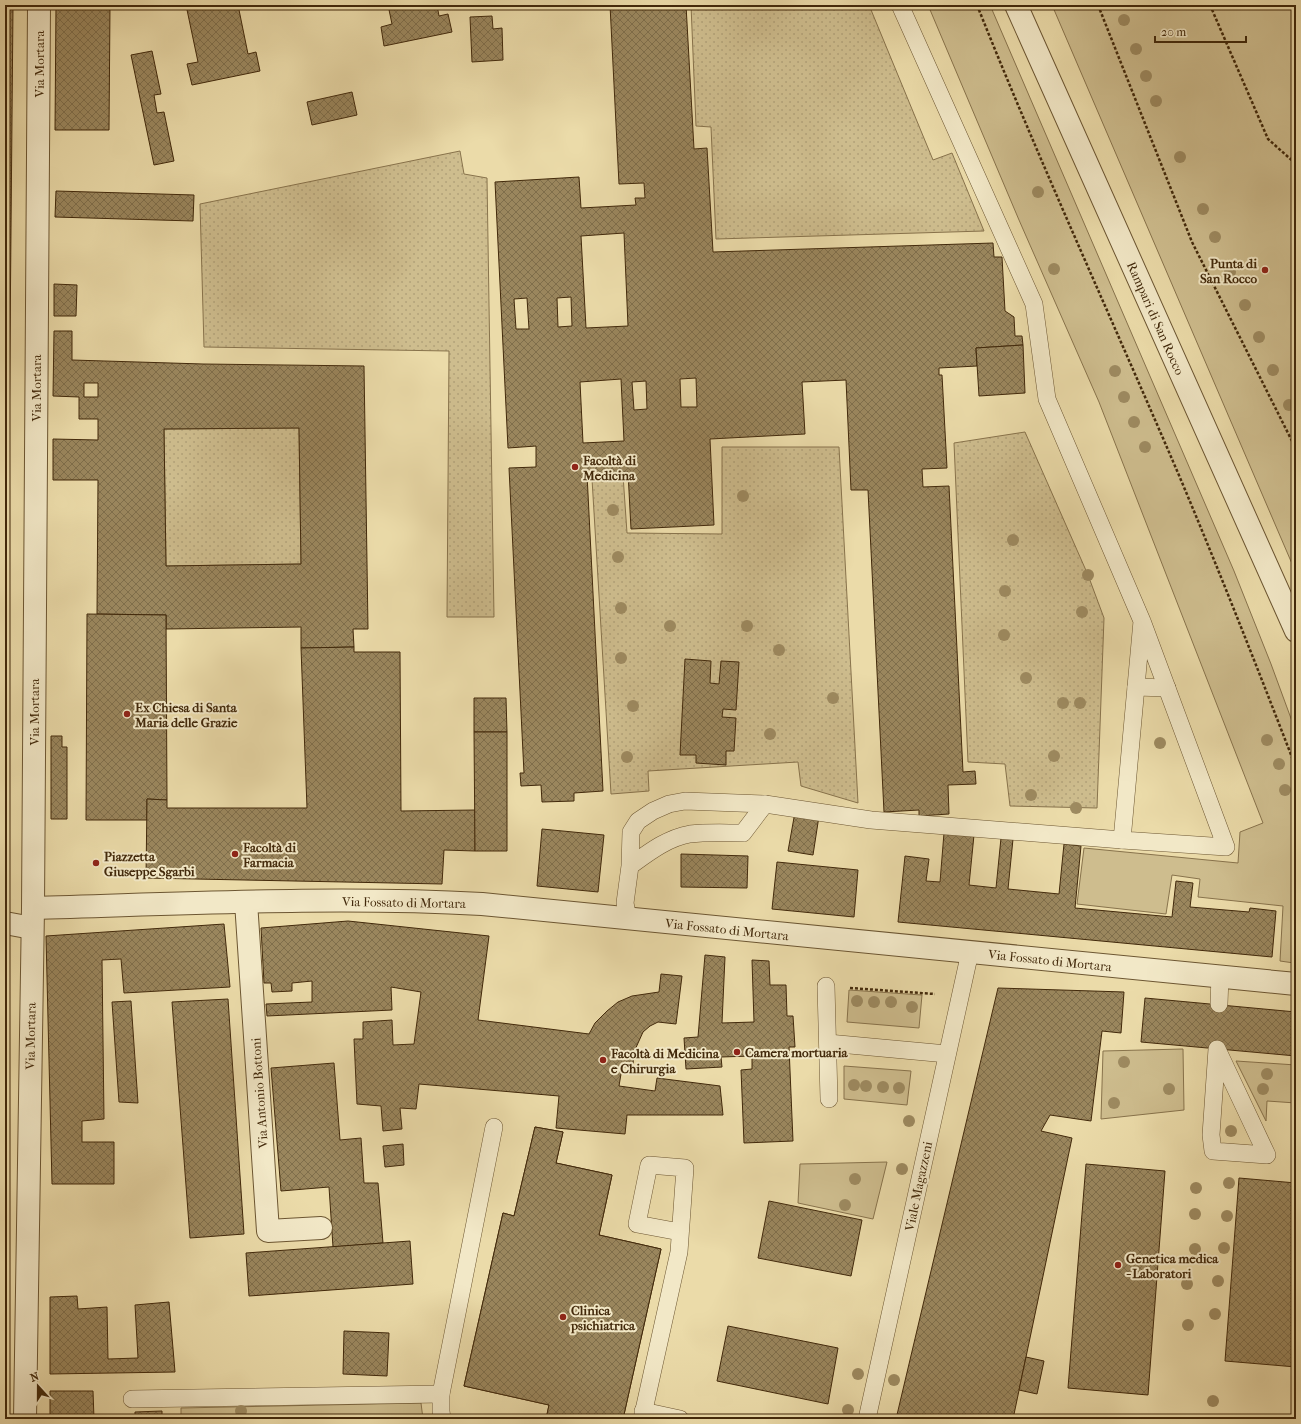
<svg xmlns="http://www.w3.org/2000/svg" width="1301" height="1424" font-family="'IM FELL French Canon',serif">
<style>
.green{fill:#cebd8e;stroke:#88734c}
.garden{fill:url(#garden-dots);stroke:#88734c}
.building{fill:url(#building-cross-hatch);stroke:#42290b;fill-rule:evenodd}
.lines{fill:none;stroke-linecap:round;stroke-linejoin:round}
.lane-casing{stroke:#6c5632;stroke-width:18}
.street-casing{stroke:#6c5632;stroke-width:24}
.path{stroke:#42290b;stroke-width:2.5;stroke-dasharray:3 2;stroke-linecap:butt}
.lane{stroke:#f2e8c7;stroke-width:17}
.street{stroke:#f2e8c7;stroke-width:22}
.tree{fill:#9d8a60}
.poi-dot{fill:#8f2418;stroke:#f2e8c7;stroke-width:1.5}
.labels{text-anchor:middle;stroke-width:4;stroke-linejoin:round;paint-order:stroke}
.street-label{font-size:13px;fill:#42290b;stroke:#f2e8c7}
.poi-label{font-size:13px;font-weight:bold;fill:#42290b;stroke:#f2e8c7;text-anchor:start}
</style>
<defs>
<pattern id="garden-dots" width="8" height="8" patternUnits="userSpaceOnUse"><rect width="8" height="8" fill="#cebd8e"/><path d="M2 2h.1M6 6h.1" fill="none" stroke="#b2a279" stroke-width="1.8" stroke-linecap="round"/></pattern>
<pattern id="building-cross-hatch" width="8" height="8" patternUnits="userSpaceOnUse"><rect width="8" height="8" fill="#9a865d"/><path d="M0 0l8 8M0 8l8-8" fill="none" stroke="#7f6e4b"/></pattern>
</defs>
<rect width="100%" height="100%" fill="#ebdba9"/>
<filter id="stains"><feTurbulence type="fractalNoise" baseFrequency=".005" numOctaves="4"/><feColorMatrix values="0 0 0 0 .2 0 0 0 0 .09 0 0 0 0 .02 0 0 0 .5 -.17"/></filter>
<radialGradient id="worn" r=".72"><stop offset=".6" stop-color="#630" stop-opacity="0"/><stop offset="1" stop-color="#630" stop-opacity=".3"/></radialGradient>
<g class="green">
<path d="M928,5h62l244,566 37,93 25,68v227l-2,4 -14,-2 3,-55 -85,-9 2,-18 -28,-4 -6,39 -89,-10 7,-56 154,15 2,-31 23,-9 -164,-421 -80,-182z"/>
<path d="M1052,5h244v568z"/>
<path d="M849,990l73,5 -3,33 -72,-6z"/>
<path d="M1183,1049l1,61 -83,9 2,-68z"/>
<path d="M1236,1061l60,4v38l-29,-2 -1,20z"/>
<path d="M844,1066l67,5 -4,34 -63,-6z"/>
<path d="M887,1162l-14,57 -75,-16 2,-39z"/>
<path d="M421,1403l2,16h-242v-11z"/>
</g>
<g class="garden">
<path d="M691,5h178l64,155 19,-7 32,78 -268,8 -5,-112 -15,-1z"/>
<path d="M460,151l4,23 23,4 7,439h-47l2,-266 -245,-4 -4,-143z"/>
<path d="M299,428l2,136 -135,2 -2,-137z"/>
<path d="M1025,432l63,143 16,43 -7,190 -87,-2 -5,-42 -37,-2 -14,-319z"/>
<path d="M722,447h117l19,356 -57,-17 -3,-24 -150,9 1,20 -38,3 -19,-315 31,-4 4,58 95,1z"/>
</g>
<g class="building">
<path d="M5,5h8l-4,451h-4z"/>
<path d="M56,5h54l-1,125h-54z"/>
<path d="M186,5h52l10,49 8,-2 4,19 -68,14 -5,-21 11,-2z"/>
<path d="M388,5h49l2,11 9,-2 4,18 -68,14 -3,-19 11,-3z"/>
<path d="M610,5h76l8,144 13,-1 6,104 280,-9 1,14h8l3,54 9,6 1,19h7l1,9 -47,3 1,18 -38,2v7h3l5,93 -25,1 1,18 26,-1 14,286 12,-1 1,13 -28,1 1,29 -30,2v-6l-35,2 -16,-322h-17l-5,-110 -44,2 3,52 -95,5 4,86 -83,4 -3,-57 -41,2 16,317 -29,2v8l-32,1 -1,-17 -20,1 -1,-13h4l-15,-305 27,-1v-21l-28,2 -13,-266 84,-5 2,31 55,-3 -1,-7h10l-1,-15 -25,1zM624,233l4,93 -42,2 -5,-92zM571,297l1,29 -14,1 -1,-29zM527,298l2,31h-13l-2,-30zM696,378l1,29h-16l-1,-28zM621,379l3,62 -41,2 -3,-61zM646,381l1,28 -13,1 -2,-28z"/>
<path d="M492,16l1,13 9,-1 1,32 -31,2 -2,-45z"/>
<path d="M152,51l9,43 -7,1 3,18 7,-1 10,49 -20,4 -23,-110z"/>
<path d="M352,92l5,23 -45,10 -5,-23z"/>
<path d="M56,191l138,4 -1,26 -138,-4z"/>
<path d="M54,284l23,1 -1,31h-22z"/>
<path d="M54,331h18v29l131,4 161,2 4,263h-15l1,18 -53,1v-21l-135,2v-14l-69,-1 1,-134h-45v-41l45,1v-21h-19v-22l-26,-1zM84,383h14v14h-14zM299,428l2,136 -135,2 -2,-137z"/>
<path d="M1023,345l2,48 -46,3 -3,-48z"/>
<path d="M5,480l4,1 -2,194 1,221h-3z"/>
<path d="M87,614l79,1 1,185 -20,-1v21h-61z"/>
<path d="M354,647v5h46l1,159 74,-1v41l-31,-1 -2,34 -296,-6 1,-79 20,1v8h140l-6,-160z"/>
<path d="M685,659l26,2 -1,22 9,1 2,-23 18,1 -3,48 -13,-1 -1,8 14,1 -2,33h-8v14l-30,-2v-8h-16z"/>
<path d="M474,698h32l1,34h-33z"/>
<path d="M474,732h33v119h-32z"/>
<path d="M51,736h11v11h5v72h-16z"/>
<path d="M795,812l24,4 -6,39 -25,-4z"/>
<path d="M542,829l62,6 -6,57 -61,-6z"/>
<path d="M944,833l30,2 -5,50 27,3 5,-50 12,1 -5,50 51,5 5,-50 17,2 -6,62 97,9 4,-36 17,2 -3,24 59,5 1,-4 26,3 -4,46 -374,-35 7,-66 24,3 -3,22 14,1z"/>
<path d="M681,854l67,2 -1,32 -66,-1z"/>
<path d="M777,862l81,8 -4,47 -82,-8z"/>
<path d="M348,921l141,15 -11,84 111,14 6,-11 12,-12 11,-9 14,-6 27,-4 2,-18 21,2 -6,48 -18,-2 -8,4 -7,6 -9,20 -1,12 -11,4 -3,18 36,5 2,-13 63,8 3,29h-96l-2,19 -69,-6 3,-32 -140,-12 -3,25 -16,-1 2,21 -19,2 -2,-25 -24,-2 -3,-65h9v-17l29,-2 1,25 21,-1 7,-52 -30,-5 1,23 -125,6 -1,-12 46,-2v-21l-20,2v8l-20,1 -1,-9h-7l-3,-55z"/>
<path d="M224,924l6,63 -106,6 -3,-34 -19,1 2,159 -22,2v21h32v42h-62l-6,-248z"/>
<path d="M705,955l20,2 -3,66 32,-1 -2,-62 17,1 1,24h16l1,31h6l2,31h-6l4,94 -49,2 -3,-73 11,-1v-13l-31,1 1,10 -36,2 -2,-31 14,-1z"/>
<path d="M5,958l4,4 -1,390h-3z"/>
<path d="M998,988l126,4 -3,41 -19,-2 -11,90 -41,-6 -9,16 31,7 -59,281h-117z"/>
<path d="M1145,998l151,14v44l-155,-14z"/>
<path d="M228,999l16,235 -54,4 -18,-236z"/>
<path d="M131,1001l7,102 -19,-1 -7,-100z"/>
<path d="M334,1063l6,77 21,-2 3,45h14l5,60 -50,4 -4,-60 -48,4 -10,-123z"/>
<path d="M535,1127l28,5 -7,31 56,12 -13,60 62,14 -38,170h-77l3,-14 -85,-19 39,-173 11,3zM558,1234l45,10 -24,106 -45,-10z"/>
<path d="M535,1127l28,5 -7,31 56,12 -13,60 62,14 -38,170h-77l3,-14 -85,-19 39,-173 11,3z"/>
<path d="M403,1144l1,21 -19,2 -2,-21z"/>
<path d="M1086,1164l79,7 -17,224 -80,-7z"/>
<path d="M1239,1178l57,5v184l-71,-6z"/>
<path d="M769,1201l93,19 -11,56 -93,-18z"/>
<path d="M410,1241l3,43 -164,12 -3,-43z"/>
<path d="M77,1296l1,13 29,-2 1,52 30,-1 -3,-53 34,-3 6,70 -125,2v-77z"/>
<path d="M728,1326l110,22 -10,56 -111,-23z"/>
<path d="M344,1331l45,2 -2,43 -44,-2z"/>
<path d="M1026,1357l18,4 -7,33 -18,-4z"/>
<rect x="5" y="1377" width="3" height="42"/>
<path d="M50,1391h43l1,28h-44z"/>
<path d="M162,1411v8h-27v-7z"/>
</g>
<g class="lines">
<defs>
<g id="lane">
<path d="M900,5l134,299 13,95 95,222 84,226 -104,-7 20,-219"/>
<path d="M1136,687l31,1"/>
<path d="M765,804l106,16 251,20"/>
<path d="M628,919l-3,-16 5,-37 1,-34 7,-11 15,-10 16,-7 16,-3 80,3 -22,29c-18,0 -36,-1 -53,1 -23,4 -42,19 -60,32"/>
<path d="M826,986l3,113"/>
<path d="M1219,1004l1,-28"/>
<path d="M828,1043l119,11"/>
<path d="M1217,1049l50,106 -54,-4 -2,-16z"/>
<path d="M132,1399l309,-5"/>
<path d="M643,1411l37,8"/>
<path d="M442,1419l-1,-8v-17l53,-267"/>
<path d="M642,1419l37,-167 6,-84 -36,-3 -12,59 43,8"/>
<path d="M867,1419l103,-467"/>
</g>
<g id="street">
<path d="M1016,5l280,626"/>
<path d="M246,902l22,329 53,-3"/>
<path d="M33,908c149,-4 299,-12 449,-4l814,80"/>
<path d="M5,923l27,5"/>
<path d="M25,1419l8,-511 6,-903"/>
</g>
</defs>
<use href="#lane" class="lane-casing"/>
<use href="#street" class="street-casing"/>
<g class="path">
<path d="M977,5c63,158 134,312 201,468 41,97 79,194 117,292l1,9"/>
<path d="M1098,5l94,237 104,207"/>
<path d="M1210,5l58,134 28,25"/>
<path d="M850,988l85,6"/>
</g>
<use href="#lane" class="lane"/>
<use href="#street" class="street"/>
</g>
<g class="tree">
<circle cx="1124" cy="20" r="6"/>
<circle cx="1136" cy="49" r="6"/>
<circle cx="1146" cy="76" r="6"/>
<circle cx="1156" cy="101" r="6"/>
<circle cx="1180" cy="157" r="6"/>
<circle cx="1038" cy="192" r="6"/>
<circle cx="1203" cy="209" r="6"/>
<circle cx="1215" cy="237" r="6"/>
<circle cx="1054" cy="269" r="6"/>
<circle cx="1230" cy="272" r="6"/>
<circle cx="1245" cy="305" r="6"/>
<circle cx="1259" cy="337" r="6"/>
<circle cx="1273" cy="370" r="6"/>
<circle cx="1115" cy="371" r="6"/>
<circle cx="1124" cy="397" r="6"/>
<circle cx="1289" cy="405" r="6"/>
<circle cx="1134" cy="422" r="6"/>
<circle cx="1145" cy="447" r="6"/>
<circle cx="743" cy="496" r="6"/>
<circle cx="613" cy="510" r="6"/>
<circle cx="1013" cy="540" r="6"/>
<circle cx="618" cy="557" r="6"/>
<circle cx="1088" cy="575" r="6"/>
<circle cx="1005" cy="591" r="6"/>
<circle cx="621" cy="608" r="6"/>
<circle cx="1082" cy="612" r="6"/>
<circle cx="670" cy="626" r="6"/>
<circle cx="747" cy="626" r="6"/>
<circle cx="1004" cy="635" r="6"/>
<circle cx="779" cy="650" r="6"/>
<circle cx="621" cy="658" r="6"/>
<circle cx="1026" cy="678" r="6"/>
<circle cx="833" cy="698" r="6"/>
<circle cx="1063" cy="703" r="6"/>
<circle cx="1080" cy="703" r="6"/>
<circle cx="633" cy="706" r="6"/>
<circle cx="770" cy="734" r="6"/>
<circle cx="1267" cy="740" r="6"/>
<circle cx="1160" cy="743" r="6"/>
<circle cx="1054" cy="756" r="6"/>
<circle cx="627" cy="757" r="6"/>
<circle cx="1279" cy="764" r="6"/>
<circle cx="1285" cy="790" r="6"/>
<circle cx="1031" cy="795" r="6"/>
<circle cx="1076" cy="808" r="6"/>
<circle cx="857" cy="1001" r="6"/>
<circle cx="874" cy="1002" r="6"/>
<circle cx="891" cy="1002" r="6"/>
<circle cx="912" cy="1007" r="6"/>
<circle cx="1124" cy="1062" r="6"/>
<circle cx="1267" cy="1074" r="6"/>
<circle cx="854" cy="1085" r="6"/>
<circle cx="866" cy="1086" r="6"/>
<circle cx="883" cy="1087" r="6"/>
<circle cx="899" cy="1088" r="6"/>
<circle cx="1169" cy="1089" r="6"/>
<circle cx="1263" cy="1089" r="6"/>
<circle cx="1114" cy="1103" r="6"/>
<circle cx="909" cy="1121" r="6"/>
<circle cx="1231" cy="1131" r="6"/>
<circle cx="902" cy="1169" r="6"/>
<circle cx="855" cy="1179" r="6"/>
<circle cx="1229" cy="1183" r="6"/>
<circle cx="1196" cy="1188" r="6"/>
<circle cx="845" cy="1205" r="6"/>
<circle cx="1195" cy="1214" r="6"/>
<circle cx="1227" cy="1216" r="6"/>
<circle cx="1224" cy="1248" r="6"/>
<circle cx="1195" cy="1249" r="6"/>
<circle cx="1218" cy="1281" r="6"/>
<circle cx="1187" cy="1284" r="6"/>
<circle cx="1215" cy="1314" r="6"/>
<circle cx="1188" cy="1325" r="6"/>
<circle cx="858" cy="1374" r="6"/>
<circle cx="894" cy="1380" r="6"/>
<circle cx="1213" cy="1401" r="6"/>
<circle cx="848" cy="1410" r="6"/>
<circle cx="241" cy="1411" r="6"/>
</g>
<g class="poi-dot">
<circle cx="1265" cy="270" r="4"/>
<circle cx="575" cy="467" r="4"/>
<circle cx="127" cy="714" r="4"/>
<circle cx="235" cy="854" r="4"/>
<circle cx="96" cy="863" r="4"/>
<circle cx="737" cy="1052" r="4"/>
<circle cx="603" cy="1060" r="4"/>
<circle cx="1118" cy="1265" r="4"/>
<circle cx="563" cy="1317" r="4"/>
</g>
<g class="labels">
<g class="street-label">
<text transform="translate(39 64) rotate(-90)" y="5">Via Mortara</text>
<text transform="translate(1156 318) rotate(66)" y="5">Rampari di San Rocco</text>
<text transform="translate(36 388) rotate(-90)" y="5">Via Mortara</text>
<text transform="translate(34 712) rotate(-90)" y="5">Via Mortara</text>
<text transform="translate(404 902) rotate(1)" y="5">Via Fossato di Mortara</text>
<text transform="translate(727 929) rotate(6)" y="5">Via Fossato di Mortara</text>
<text transform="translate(1050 960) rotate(6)" y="5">Via Fossato di Mortara</text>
<text transform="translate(30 1036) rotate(-89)" y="5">Via Mortara</text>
<text transform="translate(259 1093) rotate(-94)" y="5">Via Antonio Bottoni</text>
<text transform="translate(918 1186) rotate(-78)" y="5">Viale Magazzeni</text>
</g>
<g class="poi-label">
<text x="1257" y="268" text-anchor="end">Punta di<tspan x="1257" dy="15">San Rocco</tspan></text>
<text x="583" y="465">Facoltà di<tspan x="583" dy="15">Medicina</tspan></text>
<text x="135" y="712">Ex Chiesa di Santa<tspan x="135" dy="15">Maria delle Grazie</tspan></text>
<text x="243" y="852">Facoltà di<tspan x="243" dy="15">Farmacia</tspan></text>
<text x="104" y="861">Piazzetta<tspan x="104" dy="15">Giuseppe Sgarbi</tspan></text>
<text x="745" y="1057">Camera mortuaria</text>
<text x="611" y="1058">Facoltà di Medicina<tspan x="611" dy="15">e Chirurgia</tspan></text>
<text x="1126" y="1263">Genetica medica<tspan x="1126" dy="15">- Laboratori</tspan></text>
<text x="571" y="1315">Clinica<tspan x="571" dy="15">psichiatrica</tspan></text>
</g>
</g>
<rect width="1301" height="1424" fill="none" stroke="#ebdba9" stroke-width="20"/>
<rect x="6" y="6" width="1289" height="1412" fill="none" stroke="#42290b" stroke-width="2"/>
<rect x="10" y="10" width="1281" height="1404" fill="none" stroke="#42290b"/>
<g transform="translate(38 1386) rotate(339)" stroke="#f2e8c7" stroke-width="3" paint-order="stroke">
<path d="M0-3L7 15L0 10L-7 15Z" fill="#42290b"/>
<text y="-6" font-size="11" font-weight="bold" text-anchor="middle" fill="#42290b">N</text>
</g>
<path d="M1155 36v6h91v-6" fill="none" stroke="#42290b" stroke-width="2"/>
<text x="1161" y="36" font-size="12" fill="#42290b" stroke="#f2e8c7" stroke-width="3" paint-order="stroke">20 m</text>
<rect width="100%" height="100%" filter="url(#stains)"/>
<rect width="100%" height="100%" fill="url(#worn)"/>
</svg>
